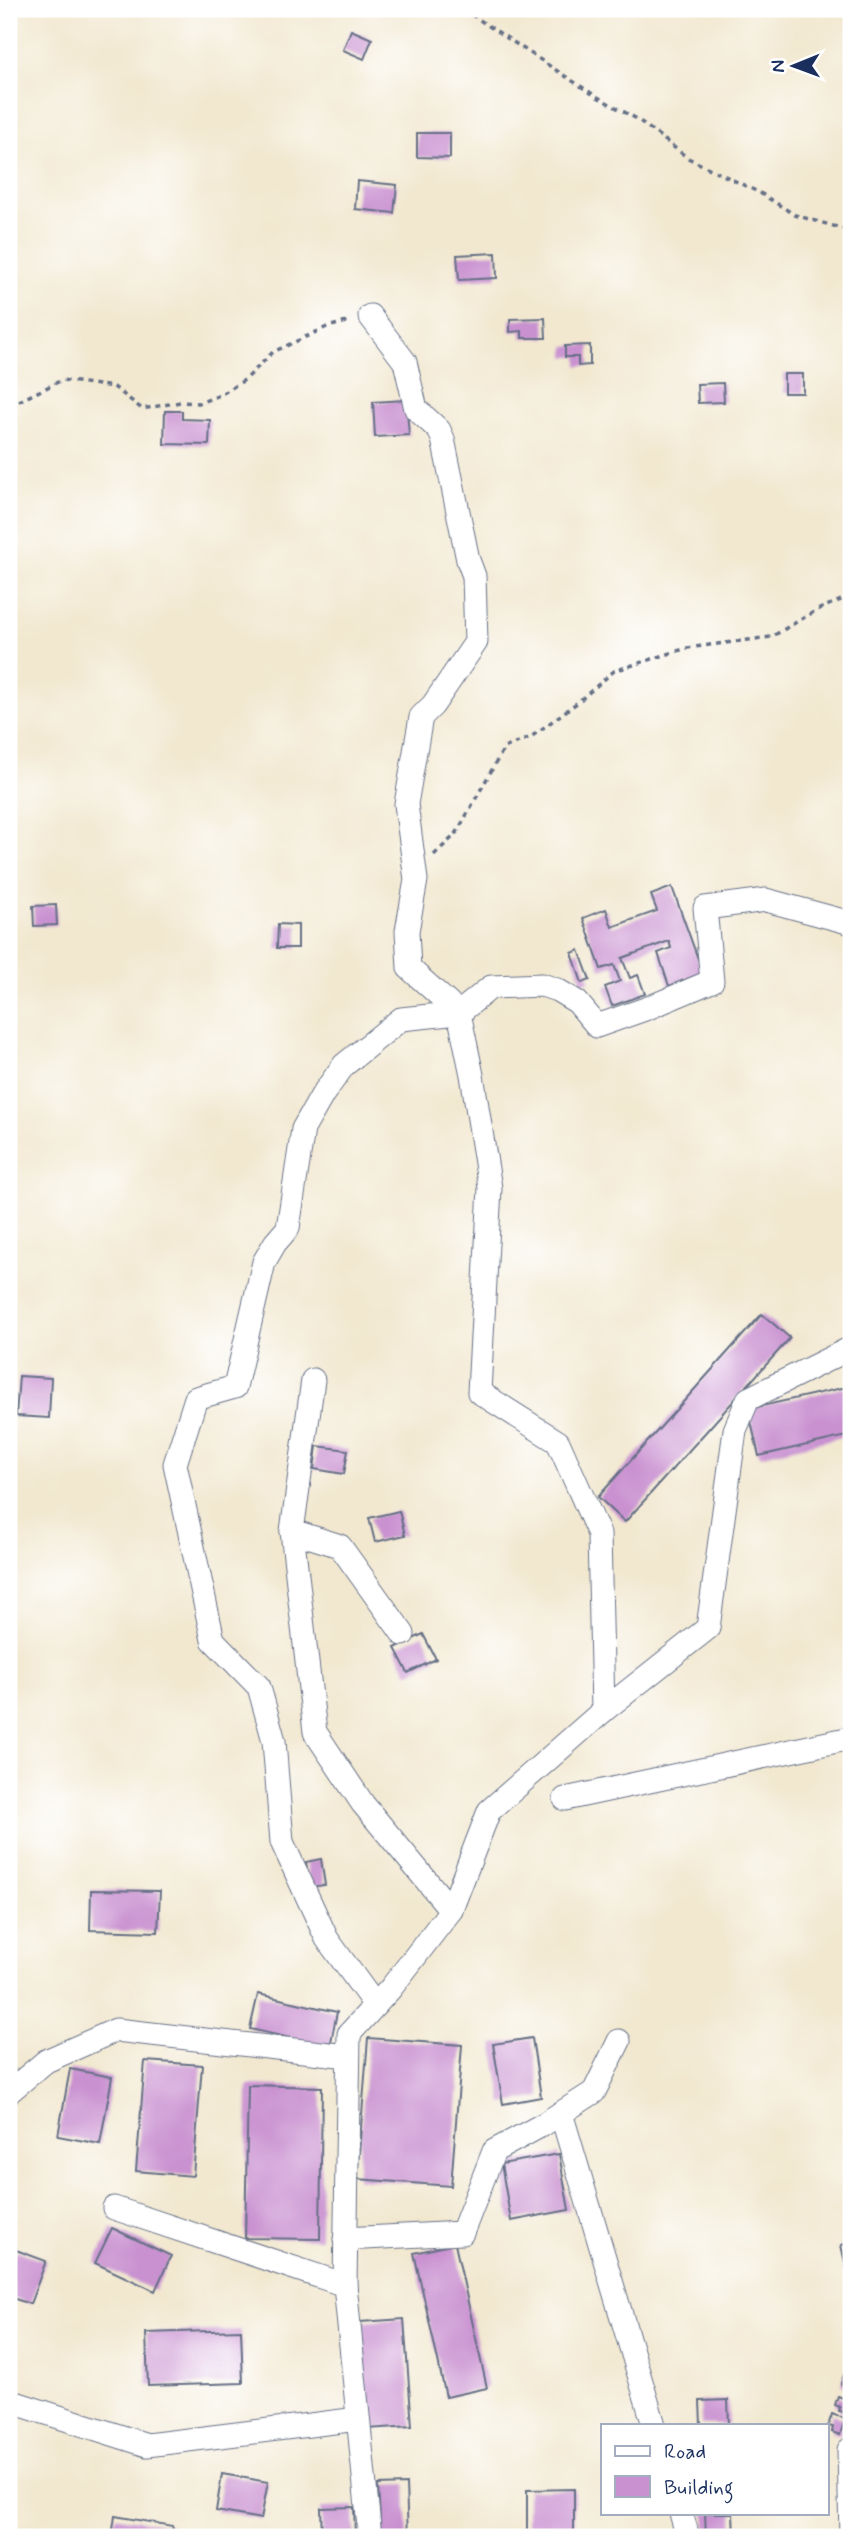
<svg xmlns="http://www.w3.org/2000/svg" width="860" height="2546" font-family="Mynerve,sans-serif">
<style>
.building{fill:#c991d0}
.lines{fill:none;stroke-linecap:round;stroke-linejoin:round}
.minor-casing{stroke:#667086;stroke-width:25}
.path{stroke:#667086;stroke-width:3.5;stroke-dasharray:5 5;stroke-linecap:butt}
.minor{stroke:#fff;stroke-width:23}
</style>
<rect width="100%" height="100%" fill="#fff"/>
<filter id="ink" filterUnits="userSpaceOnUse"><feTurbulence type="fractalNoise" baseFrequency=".0143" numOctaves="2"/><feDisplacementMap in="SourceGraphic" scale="14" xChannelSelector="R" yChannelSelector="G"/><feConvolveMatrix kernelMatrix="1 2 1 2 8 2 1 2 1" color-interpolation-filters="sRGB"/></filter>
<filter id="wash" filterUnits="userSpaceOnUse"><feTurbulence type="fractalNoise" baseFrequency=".00686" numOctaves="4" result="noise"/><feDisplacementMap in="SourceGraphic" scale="28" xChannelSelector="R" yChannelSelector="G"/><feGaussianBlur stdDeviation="1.57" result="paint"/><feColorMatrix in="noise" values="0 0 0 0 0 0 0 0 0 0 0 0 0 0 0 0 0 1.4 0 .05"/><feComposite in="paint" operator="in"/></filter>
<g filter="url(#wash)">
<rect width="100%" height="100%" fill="#f2e8d0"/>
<g id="blocks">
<g class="building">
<path d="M351,30l21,9 -8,20 -21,-9z"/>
<path d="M417,133h33v25l-33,-1z"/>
<path d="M357,181l40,4 -3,28 -39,-4z"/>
<path d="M496,253l1,25 -38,2 -2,-25z"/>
<path d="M545,318l1,20h-24v-7l-12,1v-13z"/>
<path d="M590,345v20l-12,1v-9h-13v-11z"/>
<rect x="784" y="374" width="19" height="19"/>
<path d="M723,383l1,19 -26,1 -1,-19z"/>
<path d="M406,400l3,35 -34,2 -2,-35z"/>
<path d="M165,411h17v8l28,1 -1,25 -45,-1z"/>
<path d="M672,887l31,86 -34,13 -11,-33 13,-5 -2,-7 -47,17 8,20 8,-3 7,19 -33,12 -7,-19 15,-6 -6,-16 -13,4 -18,-51 23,-9 6,18 45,-16 -6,-16z"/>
<path d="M56,905l1,20 -23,1 -1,-20z"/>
<path d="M278,924l20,1v23h-21z"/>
<path d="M579,950l11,30 -8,3 -10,-30z"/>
<path d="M762,1314l28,24 -165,184 -27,-25z"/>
<path d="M19,1376l32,2 -2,40 -33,-2z"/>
<path d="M851,1386v49l-92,21 -11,-47z"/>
<path d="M317,1446l31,4 -4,24 -30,-5z"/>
<path d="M399,1511l6,24 -30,7 -6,-24z"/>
<path d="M423,1634l13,25 -28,14 -13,-25z"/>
<path d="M321,1859l4,26 -15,2 -4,-25z"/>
<path d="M91,1890l69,1 -2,41 -68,-2z"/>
<path d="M258,1994l79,18 -7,35 -80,-18z"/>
<path d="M368,2038l94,7 -11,141 -94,-7z"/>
<path d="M532,2038l9,59 -38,7 -10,-60z"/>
<path d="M145,2061l57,4 -9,111 -57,-5z"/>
<path d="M70,2069l42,8 -12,67 -42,-8z"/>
<path d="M248,2085l74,2 -2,152 -75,-1z"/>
<path d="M559,2154l10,56 -58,11 -10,-57z"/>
<path d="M112,2228l59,28 -16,35 -60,-28z"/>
<path d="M851,2243v41h-1l-9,-39z"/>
<path d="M455,2244l32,144 -41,9 -32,-144z"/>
<path d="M16,2250l30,11 -16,43 -21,-7v-26z"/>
<path d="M404,2319l8,107 -45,3 -7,-107z"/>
<path d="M241,2330l2,53 -95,3 -2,-53z"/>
<path d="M844,2374l7,3v16l-6,-2 1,-5 -5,-2z"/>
<path d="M838,2396l13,5 -4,12 -8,-2 1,-4 -5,-2z"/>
<path d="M728,2400l1,25h-28l-1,-24z"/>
<path d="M832,2414l13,5 -5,16 -8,-3 1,-5 -5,-1z"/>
<path d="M222,2474l46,8 -7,37 -45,-8z"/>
<path d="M406,2484l2,53h-27l-3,-52z"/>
<path d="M574,2489v48h-47v-47z"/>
<path d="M354,2507l1,30h-33l-1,-29z"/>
<path d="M705,2513h28l1,24h-28z"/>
<path d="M115,2516l58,10 -2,11h-59z"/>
</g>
</g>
</g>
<g filter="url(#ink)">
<use href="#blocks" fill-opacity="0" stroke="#667086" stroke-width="2"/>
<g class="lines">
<defs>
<g id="minor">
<path d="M370,316l35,46 11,47 23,21 4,9 25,121 6,16 2,66 -43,63 -12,12 -15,87 10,76 -9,51 2,37 50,45"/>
<path d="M292,1531l21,-151"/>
<path d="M403,1634l-63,-88 -48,-15 23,201 48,72 88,106"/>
<path d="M603,1711l-4,-177 -41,-92 -79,-50 11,-204 -18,-113 -13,-62 32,-26 51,-2 15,5 20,12 20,24 51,-18 64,-27 -7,-73 61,-8 85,23"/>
<path d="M565,1799l286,-61"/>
<path d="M375,2005l-48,-66 -45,-97 -8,-101 -15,-54 -46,-47 -38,-176 21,-66 39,-11 29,-125 11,-19 13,-15 15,-99 20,-35 21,-29 57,-46 58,-6"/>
<path d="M9,2092l37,-31 70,-31 232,26"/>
<path d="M561,2113l93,312"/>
<path d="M114,2208l231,77"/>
<path d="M345,2239l117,-6 32,-82 50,-27 50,-32 25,-51"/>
<path d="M9,2401l138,44 211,-26"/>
<path d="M681,2513l7,24"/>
<path d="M370,2537l-25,-252 4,-251 42,-46 60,-78 38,-99 114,-100 105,-83 27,-198 13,-31 103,-51"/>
<path d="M851,2537l-2,-87h2"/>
</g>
</defs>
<use href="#minor" class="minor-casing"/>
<g class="path">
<path d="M463,9l131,86 43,24 51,39 72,35 35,22 56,16"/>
<path d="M9,400l8,2 45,-22 52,7 28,22 38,-7 19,1 21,-8 26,-16 27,-27 54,-25 24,-6"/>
<path d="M434,855l22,-21 48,-86 27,-11 47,-35 36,-31 73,-23 84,-11 46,-27 24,-10 10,-8"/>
</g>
<use href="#minor" class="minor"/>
</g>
</g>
<rect width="860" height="2546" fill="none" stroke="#fff" stroke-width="35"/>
<rect x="601" y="2424" width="228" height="91" fill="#ffffff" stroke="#a4acbf" stroke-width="2"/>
<rect x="615" y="2446" width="35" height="10" fill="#ffffff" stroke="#a4acbf" stroke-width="2"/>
<text x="664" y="2458" font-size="21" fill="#1b2f5e">Road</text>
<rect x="615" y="2476" width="35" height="21" fill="#c991d0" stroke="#a4acbf" stroke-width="2"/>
<text x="664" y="2494" font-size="21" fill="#1b2f5e">Building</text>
<g transform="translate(794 66) rotate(269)" stroke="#ffffff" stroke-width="5" paint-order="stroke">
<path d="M0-5L12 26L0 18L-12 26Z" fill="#1b2f5e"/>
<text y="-10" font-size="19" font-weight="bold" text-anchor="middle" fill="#1b2f5e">N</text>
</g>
</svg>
